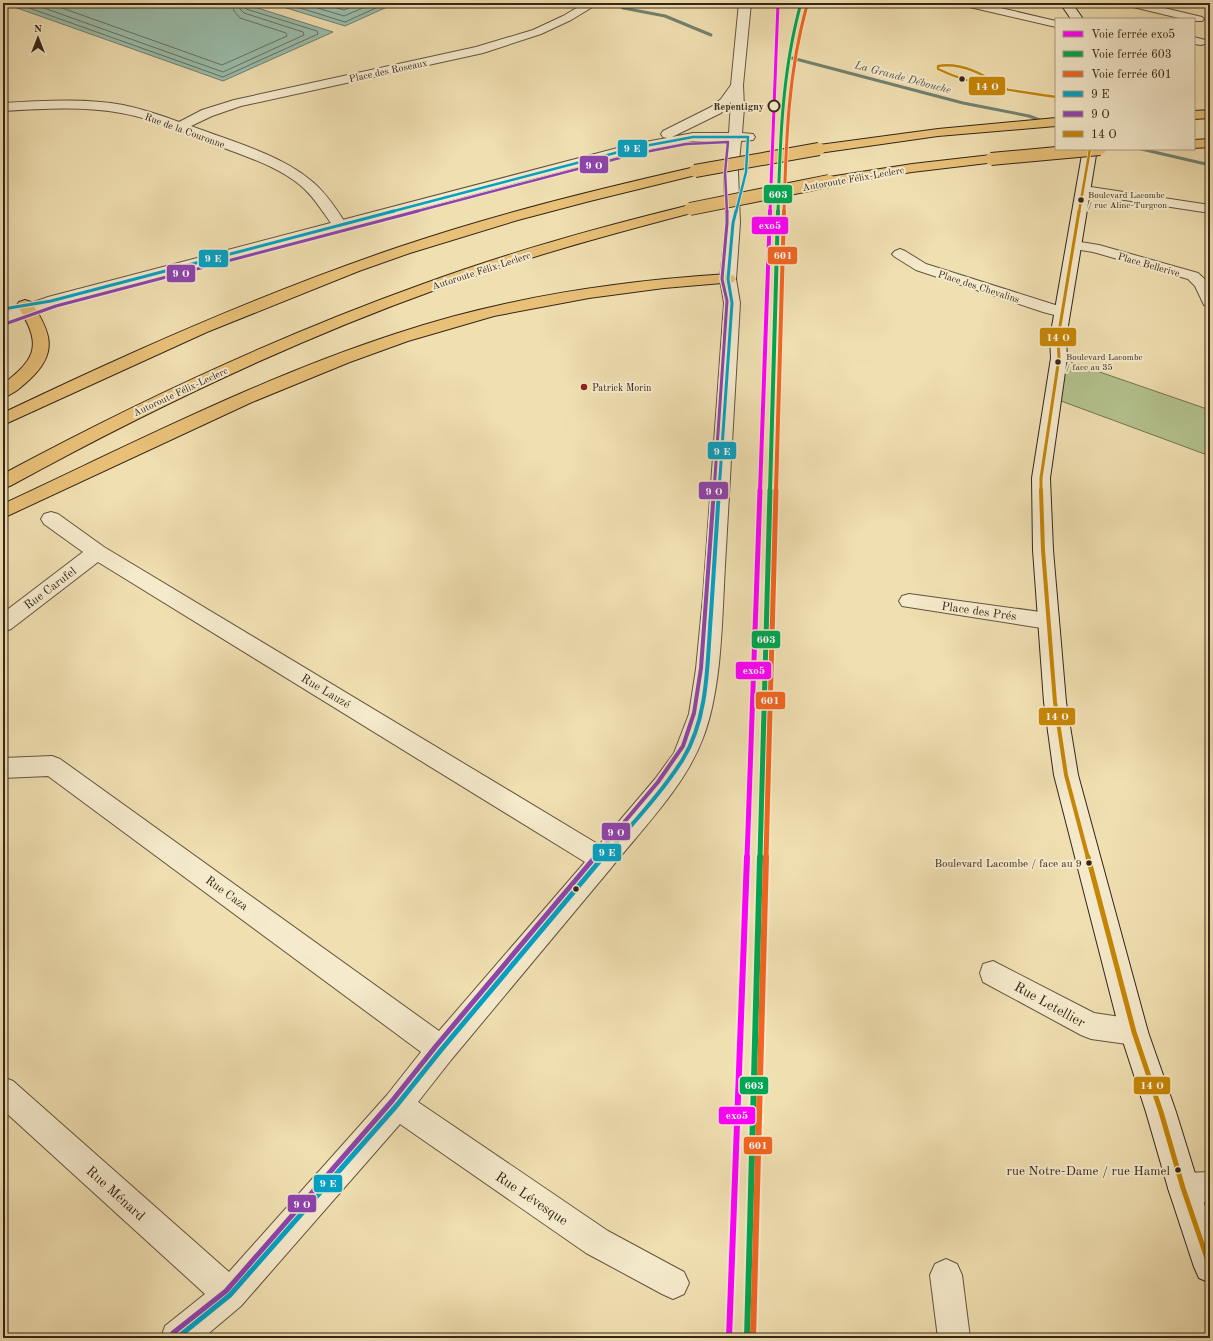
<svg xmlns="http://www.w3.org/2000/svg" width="1213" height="1341" font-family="'Old Standard TT',serif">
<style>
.green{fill:#b4c38f;stroke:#747453}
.water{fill:#9abdac;stroke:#728170}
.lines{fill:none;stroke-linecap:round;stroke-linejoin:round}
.shore{stroke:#687262;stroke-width:1}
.stream{stroke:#728170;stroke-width:3}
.minor-casing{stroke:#64543e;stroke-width:2}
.tertiary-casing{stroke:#64543e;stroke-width:2}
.secondary-casing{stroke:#352617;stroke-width:2}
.motorway-casing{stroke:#352617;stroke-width:2}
.minor{fill:#f5eacc;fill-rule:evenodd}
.tertiary{fill:#f5eacc;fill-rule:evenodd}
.secondary{fill:#f5eacc;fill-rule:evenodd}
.motorway{fill:#e8c078;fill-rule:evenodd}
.motorway-bridge-casing{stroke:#352617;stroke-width:14;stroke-linecap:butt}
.motorway-bridge{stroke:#e8c078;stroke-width:12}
.bus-1-far3-casing{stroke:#f5eacc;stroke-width:4}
.bus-1-far2-casing{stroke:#f5eacc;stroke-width:5.5}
.bus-1-far1-casing{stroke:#f5eacc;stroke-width:7}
.bus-1-casing{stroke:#f5eacc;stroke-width:8}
.bus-2-far3-casing{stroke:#f5eacc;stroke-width:4}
.bus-2-far2-casing{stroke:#f5eacc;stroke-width:5.5}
.bus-2-far1-casing{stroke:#f5eacc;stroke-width:7}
.bus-2-casing{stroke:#f5eacc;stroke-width:8}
.bus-3-far3-casing{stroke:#f5eacc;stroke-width:4}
.bus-3-far2-casing{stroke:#f5eacc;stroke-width:5.5}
.bus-3-far1-casing{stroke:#f5eacc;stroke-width:7}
.bus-3-casing{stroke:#f5eacc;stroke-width:8}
.bus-1-far3{stroke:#03a2c5;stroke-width:2.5}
.bus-1-far2{stroke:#03a2c5;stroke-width:3}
.bus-1-far1{stroke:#03a2c5;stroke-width:4}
.bus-1{stroke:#03a2c5;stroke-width:5}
.bus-2-far3{stroke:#8e44ad;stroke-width:2.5}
.bus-2-far2{stroke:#8e44ad;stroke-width:3}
.bus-2-far1{stroke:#8e44ad;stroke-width:4}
.bus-2{stroke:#8e44ad;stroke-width:5}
.bus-3-far3{stroke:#c68606;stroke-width:2.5}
.bus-3-far2{stroke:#c68606;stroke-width:3}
.bus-3-far1{stroke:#c68606;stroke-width:4}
.bus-3{stroke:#c68606;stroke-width:5}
.rail-1-far3-casing{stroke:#f5eacc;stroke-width:4.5}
.rail-1-far2-casing{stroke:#f5eacc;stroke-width:6}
.rail-1-far1-casing{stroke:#f5eacc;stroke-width:8}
.rail-1-casing{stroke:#f5eacc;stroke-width:10}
.rail-2-far3-casing{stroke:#f5eacc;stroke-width:4.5}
.rail-2-far2-casing{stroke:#f5eacc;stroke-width:6}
.rail-2-far1-casing{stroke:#f5eacc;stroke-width:8}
.rail-2-casing{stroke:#f5eacc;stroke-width:10}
.rail-3-far3-casing{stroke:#f5eacc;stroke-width:4.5}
.rail-3-far2-casing{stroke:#f5eacc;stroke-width:6}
.rail-3-far1-casing{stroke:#f5eacc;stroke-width:8}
.rail-3-casing{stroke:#f5eacc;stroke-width:10}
.rail-1-far3{stroke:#f0f;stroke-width:3}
.rail-1-far2{stroke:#f0f;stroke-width:4}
.rail-1-far1{stroke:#f0f;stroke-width:5}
.rail-1{stroke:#f0f;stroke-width:6}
.rail-2-far3{stroke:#00a651;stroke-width:3}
.rail-2-far2{stroke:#00a651;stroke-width:4}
.rail-2-far1{stroke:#00a651;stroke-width:5}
.rail-2{stroke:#00a651;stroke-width:6}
.rail-3-far3{stroke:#f26522;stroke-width:3}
.rail-3-far2{stroke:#f26522;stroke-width:4}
.rail-3-far1{stroke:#f26522;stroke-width:5}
.rail-3{stroke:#f26522;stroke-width:6}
.bus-dot{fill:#352617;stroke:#f5eacc;stroke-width:1.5}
.stop-dot{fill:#f5eacc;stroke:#352617;stroke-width:2}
.poi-dot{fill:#8f2418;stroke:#f5eacc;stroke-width:1.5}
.labels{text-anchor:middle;stroke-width:4;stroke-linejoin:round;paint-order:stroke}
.far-bus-label{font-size:9px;fill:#352617;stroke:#f5eacc;text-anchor:start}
.far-street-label{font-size:10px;fill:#352617;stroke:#f5eacc}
.far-stop-label{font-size:10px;font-weight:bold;fill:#352617;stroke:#f5eacc;text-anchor:end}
.far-poi-label{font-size:10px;fill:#352617;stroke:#f5eacc;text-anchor:start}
.far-water-label{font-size:11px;font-style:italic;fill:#535344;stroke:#f5eacc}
.bus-label{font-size:11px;fill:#352617;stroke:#f5eacc;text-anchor:end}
.street-label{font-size:12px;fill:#352617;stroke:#f5eacc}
.near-bus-label{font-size:13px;fill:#352617;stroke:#f5eacc;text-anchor:end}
.near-street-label{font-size:14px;fill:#352617;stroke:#f5eacc}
.line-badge{stroke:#f5eacc;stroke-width:1.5}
.badge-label{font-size:11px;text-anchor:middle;font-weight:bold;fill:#fff}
</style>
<rect width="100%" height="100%" fill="#f0dfb1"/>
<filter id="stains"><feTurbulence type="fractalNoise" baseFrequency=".005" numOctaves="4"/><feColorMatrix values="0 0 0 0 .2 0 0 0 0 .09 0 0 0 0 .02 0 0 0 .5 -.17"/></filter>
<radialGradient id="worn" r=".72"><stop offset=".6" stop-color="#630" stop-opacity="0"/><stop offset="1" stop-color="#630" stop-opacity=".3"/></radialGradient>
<path class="green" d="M1059,358l151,52v46l-157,-58z"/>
<g class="water">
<path d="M3,3h239l91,29 -110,49z"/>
<path d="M270,3h126l-51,23z"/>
</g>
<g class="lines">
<g class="shore">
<path d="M15,3l208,74 95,-43 -1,-3 -71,-22 -3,-6"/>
<path d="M30,3l193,69 81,-37 -1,-3 -59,-19 -4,-4 -2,-6"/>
<path d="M48,3l174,62 65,-29 -1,-3 -46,-15 -6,-7 -2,-8"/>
<path d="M284,3l61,19 42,-19"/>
<path d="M301,3l43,13 30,-13"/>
<path d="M321,3l23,7 16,-7"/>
</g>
<g class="stream">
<path d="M615,3l8,5 42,8 46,19"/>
<path d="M792,58l171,45 66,13 27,10"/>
<path d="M1141,149l69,16"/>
</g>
<defs>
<g id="minor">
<path d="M585,3h14l-28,17 -30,14 -58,19 -242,53 -29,10 -21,10c37,14 88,28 118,53 15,11 27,29 37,45l-2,3 -5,1 -5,-1c-11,-14 -20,-31 -34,-42 -22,-18 -50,-27 -76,-37 -34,-13 -68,-29 -103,-35 -39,-7 -79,-4 -118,-2v-8c40,-2 81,-5 120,2 19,4 38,10 56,17l23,-12 32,-10 242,-53 57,-17 30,-14z"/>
<path d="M959,3h20l77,18v6l-95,-22z"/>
<path d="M1123,3h20l59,14 2,2 -2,2h-8v-2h-11l-58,-14z"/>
<path d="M1194,37l11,3 2,2 -2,2 -4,1 -7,-1z"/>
<path d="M1084,186l126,19v8l-131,-20 -2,-3 2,-3z"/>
<path d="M1074,241l25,4 99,28 12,11v23l-6,-2 -9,-19 -7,-7 -95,-27 -24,-4 -2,-3 2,-3z"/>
<path d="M900,249l5,2 21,13 142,45 2,3 -2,3 -6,2 -19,-5 -127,-42 -21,-13 -3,-3 3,-3z"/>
<path d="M51,512l7,2 46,33 507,305 4,8 -4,8 -160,192 -33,42 190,129 76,41 5,11 -5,11 -11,5 -11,-5 -76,-41 -186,-129 -159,182 -38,32h-42l4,-12 40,-32 -202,-184v-33l10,4 216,191 158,-177 34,-43 -373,-276 -45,2v-20l49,-2 8,3 379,272 146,-169 -487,-300 -87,67 -8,3v-19l80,-61 -39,-28 -3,-5 3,-5z"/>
<path d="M909,594l139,19 7,3 4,5 -4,5 -7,3 -146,-23 -3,-5 3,-5z"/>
<path d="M993,961l101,52 40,6 10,4 4,9 -4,9 -10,4 -43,-6 -10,-4 -98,-53 -3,-9 3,-9z"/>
<path d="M1210,1172v30l-27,1 -11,-4 -4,-11 4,-11 11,-4z"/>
<path d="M946,1259l11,5 5,11 8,63h-32l-8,-63 5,-11z"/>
</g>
<path id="tertiary" d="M739,3h12l-8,82 1,23 -2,25 11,1 2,3 -2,3 -12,1 -3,31 2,51 -4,56 4,24c-5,87 -10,175 -15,262 -3,53 -3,124 -22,173 -18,48 -60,90 -92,130l-9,3 -9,-3 -4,-8 4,-8 62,-73 19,-26 15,-39 7,-45 7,-72 21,-294 -4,-24 6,-56 -2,-51 4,-31h-35l-58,11 -575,151 -57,20v-10l45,-16 581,-152 38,-7 -4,-1 -2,-3 2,-3 48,-24 10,-8 10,-14zM731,102l-2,31h-36l-21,4 49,-24z"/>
<g id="secondary">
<path d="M1060,3h12l11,16h-12z"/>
<path d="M1083,149h14l-31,189 1,20 -17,120 3,72 13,152 12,73 70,257 28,80 34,110v61l-11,-5 -5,-11 -26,-79 -22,-76 -26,-80 -66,-257 -10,-73 -11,-152 -1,-72 19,-120 -1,-20z"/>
</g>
<g id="motorway">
<path d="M1210,110v8l-16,1v-8z"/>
<path d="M1056,118v8l-118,10 -119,17 -5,-1 -2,-3 2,-3 5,-1 119,-16z"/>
<path d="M1210,139v8l-16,1v-8z"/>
<path d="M991,155l5,1 2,3 -2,3 -84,10 -83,13 -5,-1 -2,-3 2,-3 5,-1 83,-13z"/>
<path d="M695,167l5,1 2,3 -2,3 -110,27 -72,19 -108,33 -51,18 -152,61 -204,93v-12c129,-62 260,-120 396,-166 97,-33 196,-57 296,-80z"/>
<path d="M690,205l5,1 2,3 -2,3c-88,23 -175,47 -260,78 -147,53 -288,121 -425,196l-7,2v-14c136,-73 275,-138 420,-190 87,-32 177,-57 267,-79z"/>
<path d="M728,274l6,2 2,3 -2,3 -70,6 -75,10 -95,18 -86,25 -58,21 -100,41 -247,115v-14c129,-60 257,-126 392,-170 107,-36 221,-53 333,-60z"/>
<path d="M25,300l6,2c20,30 28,51 -2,78 -8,7 -16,15 -26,17v-13c36,-27 38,-41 14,-79l2,-3z"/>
</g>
</defs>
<use href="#minor" class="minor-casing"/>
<use href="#tertiary" class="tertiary-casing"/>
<use href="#secondary" class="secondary-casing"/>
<use href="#motorway" class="motorway-casing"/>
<use href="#minor" class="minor"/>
<use href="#tertiary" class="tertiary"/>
<use href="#secondary" class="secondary"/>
<use href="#motorway" class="motorway"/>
<defs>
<g id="motorway-bridge">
<path d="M991,159l109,-10"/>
<path d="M695,171l124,-22"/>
<path d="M690,209l139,-28"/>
</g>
</defs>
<use href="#motorway-bridge" class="motorway-bridge-casing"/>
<use href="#motorway-bridge" class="motorway-bridge"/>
<defs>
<path id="bus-1-far3" d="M390,212l244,-64 59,-11h55l-2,35 -10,40"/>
<g id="bus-1-far2">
<path d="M3,309l48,-8 343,-90"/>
<path d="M719,491l13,-188 -4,-24 5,-56 3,-12"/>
</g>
<path id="bus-1-far1" d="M603,858c27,-32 58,-64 80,-99 26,-43 24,-97 28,-145 3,-41 5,-83 8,-124"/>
<path id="bus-1" d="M177,1338l53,-43 167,-190 44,-55 162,-193"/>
<path id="bus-2-far3" d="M414,212l221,-58 51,-10 42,-2 -3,30 2,40"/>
<g id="bus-2-far2">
<path d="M5,324l51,-18 362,-95"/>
<path d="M714,491l13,-190 -5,-22 5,-56v-12"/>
</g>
<path id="bus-2-far1" d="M594,858l64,-76 25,-36 11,-33 7,-45 13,-178"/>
<path id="bus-2" d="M173,1333l53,-42 166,-190 44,-55 159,-189"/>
<g id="bus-3-far3">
<path d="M1007,89c-22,-13 -43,-27 -69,-23v3c37,18 78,22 118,28"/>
<path d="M1079,212l11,-63"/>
</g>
<path id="bus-3-far2" d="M1041,491v-13l18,-120 -1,-20 21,-127"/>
<path id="bus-3-far1" d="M1041,490l2,60 12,152 11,73 22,83"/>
<path id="bus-3" d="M1088,857l46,175 27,80 22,76 27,79"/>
</defs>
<use href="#bus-1-far3" class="bus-1-far3-casing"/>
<use href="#bus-1-far2" class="bus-1-far2-casing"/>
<use href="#bus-1-far1" class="bus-1-far1-casing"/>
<use href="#bus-1" class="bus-1-casing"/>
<use href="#bus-2-far3" class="bus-2-far3-casing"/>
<use href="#bus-2-far2" class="bus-2-far2-casing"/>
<use href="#bus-2-far1" class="bus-2-far1-casing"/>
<use href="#bus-2" class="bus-2-casing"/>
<use href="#bus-3-far3" class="bus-3-far3-casing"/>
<use href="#bus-3-far2" class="bus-3-far2-casing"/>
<use href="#bus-3-far1" class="bus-3-far1-casing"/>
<use href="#bus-3" class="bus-3-casing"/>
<use href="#bus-1-far3" class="bus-1-far3"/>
<use href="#bus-1-far2" class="bus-1-far2"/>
<use href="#bus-1-far1" class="bus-1-far1"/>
<use href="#bus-1" class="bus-1"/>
<use href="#bus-2-far3" class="bus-2-far3"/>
<use href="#bus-2-far2" class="bus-2-far2"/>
<use href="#bus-2-far1" class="bus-2-far1"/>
<use href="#bus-2" class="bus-2"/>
<use href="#bus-3-far3" class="bus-3-far3"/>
<use href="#bus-3-far2" class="bus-3-far2"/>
<use href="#bus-3-far1" class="bus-3-far1"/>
<use href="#bus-3" class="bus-3"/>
<defs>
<path id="rail-1-far3" d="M770,212l8,-209"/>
<path id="rail-1-far2" d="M760,491l10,-280"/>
<path id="rail-1-far1" d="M747,858l13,-368"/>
<path id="rail-1" d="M729,1338l18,-481"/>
<path id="rail-2-far3" d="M778,212c2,-70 4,-141 23,-209"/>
<path id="rail-2-far2" d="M770,491l8,-280"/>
<path id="rail-2-far1" d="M760,858l10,-368"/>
<path id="rail-2" d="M747,1338l13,-481"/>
<path id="rail-3-far3" d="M784,212c2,-70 4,-139 23,-207"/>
<path id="rail-3-far2" d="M776,491l8,-280"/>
<path id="rail-3-far1" d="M766,858l10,-368"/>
<path id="rail-3" d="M753,1338l13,-481"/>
</defs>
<use href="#rail-1-far3" class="rail-1-far3-casing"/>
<use href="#rail-1-far2" class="rail-1-far2-casing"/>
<use href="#rail-1-far1" class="rail-1-far1-casing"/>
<use href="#rail-1" class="rail-1-casing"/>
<use href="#rail-2-far3" class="rail-2-far3-casing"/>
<use href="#rail-2-far2" class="rail-2-far2-casing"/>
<use href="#rail-2-far1" class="rail-2-far1-casing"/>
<use href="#rail-2" class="rail-2-casing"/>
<use href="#rail-3-far3" class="rail-3-far3-casing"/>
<use href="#rail-3-far2" class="rail-3-far2-casing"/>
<use href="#rail-3-far1" class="rail-3-far1-casing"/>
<use href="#rail-3" class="rail-3-casing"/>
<use href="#rail-1-far3" class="rail-1-far3"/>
<use href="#rail-1-far2" class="rail-1-far2"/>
<use href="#rail-1-far1" class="rail-1-far1"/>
<use href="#rail-1" class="rail-1"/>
<use href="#rail-2-far3" class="rail-2-far3"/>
<use href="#rail-2-far2" class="rail-2-far2"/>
<use href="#rail-2-far1" class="rail-2-far1"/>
<use href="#rail-2" class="rail-2"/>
<use href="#rail-3-far3" class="rail-3-far3"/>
<use href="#rail-3-far2" class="rail-3-far2"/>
<use href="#rail-3-far1" class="rail-3-far1"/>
<use href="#rail-3" class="rail-3"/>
</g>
<g class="bus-dot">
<circle cx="962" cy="79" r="3.5"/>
<circle cx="1081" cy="200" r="3.5"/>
<circle cx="1058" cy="362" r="3.5"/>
<circle cx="1089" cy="863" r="3.5"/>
<circle cx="576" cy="889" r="3.5"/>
<circle cx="1178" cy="1170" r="3.5"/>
</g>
<circle class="stop-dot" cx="774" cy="106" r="5.5"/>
<circle class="poi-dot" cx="584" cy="387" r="4"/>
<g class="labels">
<g class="far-bus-label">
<text x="1088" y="198">Boulevard Lacombe<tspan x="1088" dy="10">/ rue Aline-Turgeon</tspan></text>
<text x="1066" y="360">Boulevard Lacombe<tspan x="1066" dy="10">/ face au 35</tspan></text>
</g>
<g class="far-street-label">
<text transform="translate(388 70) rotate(-12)" y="4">Place des Roseaux</text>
<text transform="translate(185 130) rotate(20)" y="4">Rue de la Couronne</text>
<text transform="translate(853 178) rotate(-10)" y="4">Autoroute Félix-Leclerc</text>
<text transform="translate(1149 264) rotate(16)" y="4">Place Bellerive</text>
<text transform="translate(481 270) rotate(-18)" y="4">Autoroute Félix-Leclerc</text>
<text transform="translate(979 286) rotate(18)" y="4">Place des Chevalins</text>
<text transform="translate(180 391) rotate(-25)" y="4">Autoroute Félix-Leclerc</text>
</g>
<g class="far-stop-label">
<text x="764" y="110">Repentigny</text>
</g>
<g class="far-poi-label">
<text x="592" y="391">Patrick Morin</text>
</g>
<g class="far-water-label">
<text transform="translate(903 77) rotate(15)" y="4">La Grande Débouche</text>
</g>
<g class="bus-label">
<text x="1082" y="867">Boulevard Lacombe / face au 9</text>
</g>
<g class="street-label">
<text transform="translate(50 588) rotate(-37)" y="4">Rue Carufel</text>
<text transform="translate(979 611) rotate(8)" y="4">Place des Prés</text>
<text transform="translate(326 691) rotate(31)" y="4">Rue Lauzé</text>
<text transform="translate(227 893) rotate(36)" y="4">Rue Caza</text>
</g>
<g class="near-bus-label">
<text x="1170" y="1175">rue Notre-Dame / rue Hamel</text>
</g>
<g class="near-street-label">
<text transform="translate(1050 1004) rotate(29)" y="5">Rue Letellier</text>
<text transform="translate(116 1193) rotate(42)" y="5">Rue Ménard</text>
<text transform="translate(532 1198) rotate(34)" y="5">Rue Lévesque</text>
</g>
</g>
<g class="line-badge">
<rect x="968" y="76" width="38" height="20" rx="4" fill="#c68606"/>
<rect x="617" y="139" width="31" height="19" rx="4" fill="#03a2c5"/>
<rect x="579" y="155" width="30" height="19" rx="4" fill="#8e44ad"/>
<rect x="763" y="184" width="30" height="20" rx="4" fill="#00a651"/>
<rect x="751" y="216" width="38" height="19" rx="4" fill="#f0f"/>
<rect x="767" y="246" width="31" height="19" rx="4" fill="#f26522"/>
<rect x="198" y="249" width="31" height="19" rx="4" fill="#03a2c5"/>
<rect x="166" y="264" width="30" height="19" rx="4" fill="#8e44ad"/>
<rect x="1039" y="327" width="38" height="20" rx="4" fill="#c68606"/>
<rect x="707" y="441" width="30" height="19" rx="4" fill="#03a2c5"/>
<rect x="698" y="481" width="31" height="19" rx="4" fill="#8e44ad"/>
<rect x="751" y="630" width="30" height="19" rx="4" fill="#00a651"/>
<rect x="735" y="661" width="37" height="19" rx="4" fill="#f0f"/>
<rect x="755" y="691" width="31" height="19" rx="4" fill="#f26522"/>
<rect x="1038" y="707" width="38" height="19" rx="4" fill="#c68606"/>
<rect x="601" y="822" width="30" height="19" rx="4" fill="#8e44ad"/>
<rect x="592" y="843" width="30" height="19" rx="4" fill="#03a2c5"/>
<rect x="739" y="1076" width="30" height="19" rx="4" fill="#00a651"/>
<rect x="1133" y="1076" width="38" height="19" rx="4" fill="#c68606"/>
<rect x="718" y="1106" width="38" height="19" rx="4" fill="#f0f"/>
<rect x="743" y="1136" width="30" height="19" rx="4" fill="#f26522"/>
<rect x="313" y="1174" width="30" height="19" rx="4" fill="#03a2c5"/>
<rect x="287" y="1194" width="30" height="19" rx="4" fill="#8e44ad"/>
</g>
<g class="badge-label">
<text x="987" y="90">14 O</text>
<text x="632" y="152">9 E</text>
<text x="594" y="169">9 O</text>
<text x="778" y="198">603</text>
<text x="770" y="229">exo5</text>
<text x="783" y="259">601</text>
<text x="213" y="262">9 E</text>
<text x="181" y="277">9 O</text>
<text x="1058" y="341">14 O</text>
<text x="722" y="455">9 E</text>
<text x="714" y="495">9 O</text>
<text x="766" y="643">603</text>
<text x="754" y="674">exo5</text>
<text x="770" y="704">601</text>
<text x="1057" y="720">14 O</text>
<text x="616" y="836">9 O</text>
<text x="607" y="856">9 E</text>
<text x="754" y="1089">603</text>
<text x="1152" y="1089">14 O</text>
<text x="737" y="1119">exo5</text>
<text x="758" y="1149">601</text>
<text x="328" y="1187">9 E</text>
<text x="302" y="1208">9 O</text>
</g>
<rect width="1213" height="1341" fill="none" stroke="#f0dfb1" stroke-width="16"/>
<rect x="4" y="4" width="1205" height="1333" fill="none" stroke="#352617" stroke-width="2"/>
<rect x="8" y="8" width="1197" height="1325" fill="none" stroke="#352617"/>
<rect x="1055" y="18" width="140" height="132" fill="#f5eacc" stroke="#a89c84"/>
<rect x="1063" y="31" width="20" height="6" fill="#ff00ff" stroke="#a89c84"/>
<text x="1091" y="38" font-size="12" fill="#352617">Voie ferrée exo5</text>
<rect x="1063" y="51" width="20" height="6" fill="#00a651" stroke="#a89c84"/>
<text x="1091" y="58" font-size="12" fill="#352617">Voie ferrée 603</text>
<rect x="1063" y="71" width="20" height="6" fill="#f26522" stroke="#a89c84"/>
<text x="1091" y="78" font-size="12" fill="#352617">Voie ferrée 601</text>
<rect x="1063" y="91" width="20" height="6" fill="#03a2c5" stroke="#a89c84"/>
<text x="1091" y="98" font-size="12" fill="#352617">9 E</text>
<rect x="1063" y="111" width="20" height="6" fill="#8e44ad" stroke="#a89c84"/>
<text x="1091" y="118" font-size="12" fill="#352617">9 O</text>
<rect x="1063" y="131" width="20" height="6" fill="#c68606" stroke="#a89c84"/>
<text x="1091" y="138" font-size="12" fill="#352617">14 O</text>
<g transform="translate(38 38)" stroke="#f5eacc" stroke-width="3" paint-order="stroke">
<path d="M0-3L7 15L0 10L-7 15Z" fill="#352617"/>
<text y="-6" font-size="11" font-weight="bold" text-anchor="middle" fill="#352617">N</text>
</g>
<rect width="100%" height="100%" filter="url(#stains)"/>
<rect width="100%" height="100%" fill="url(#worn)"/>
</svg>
